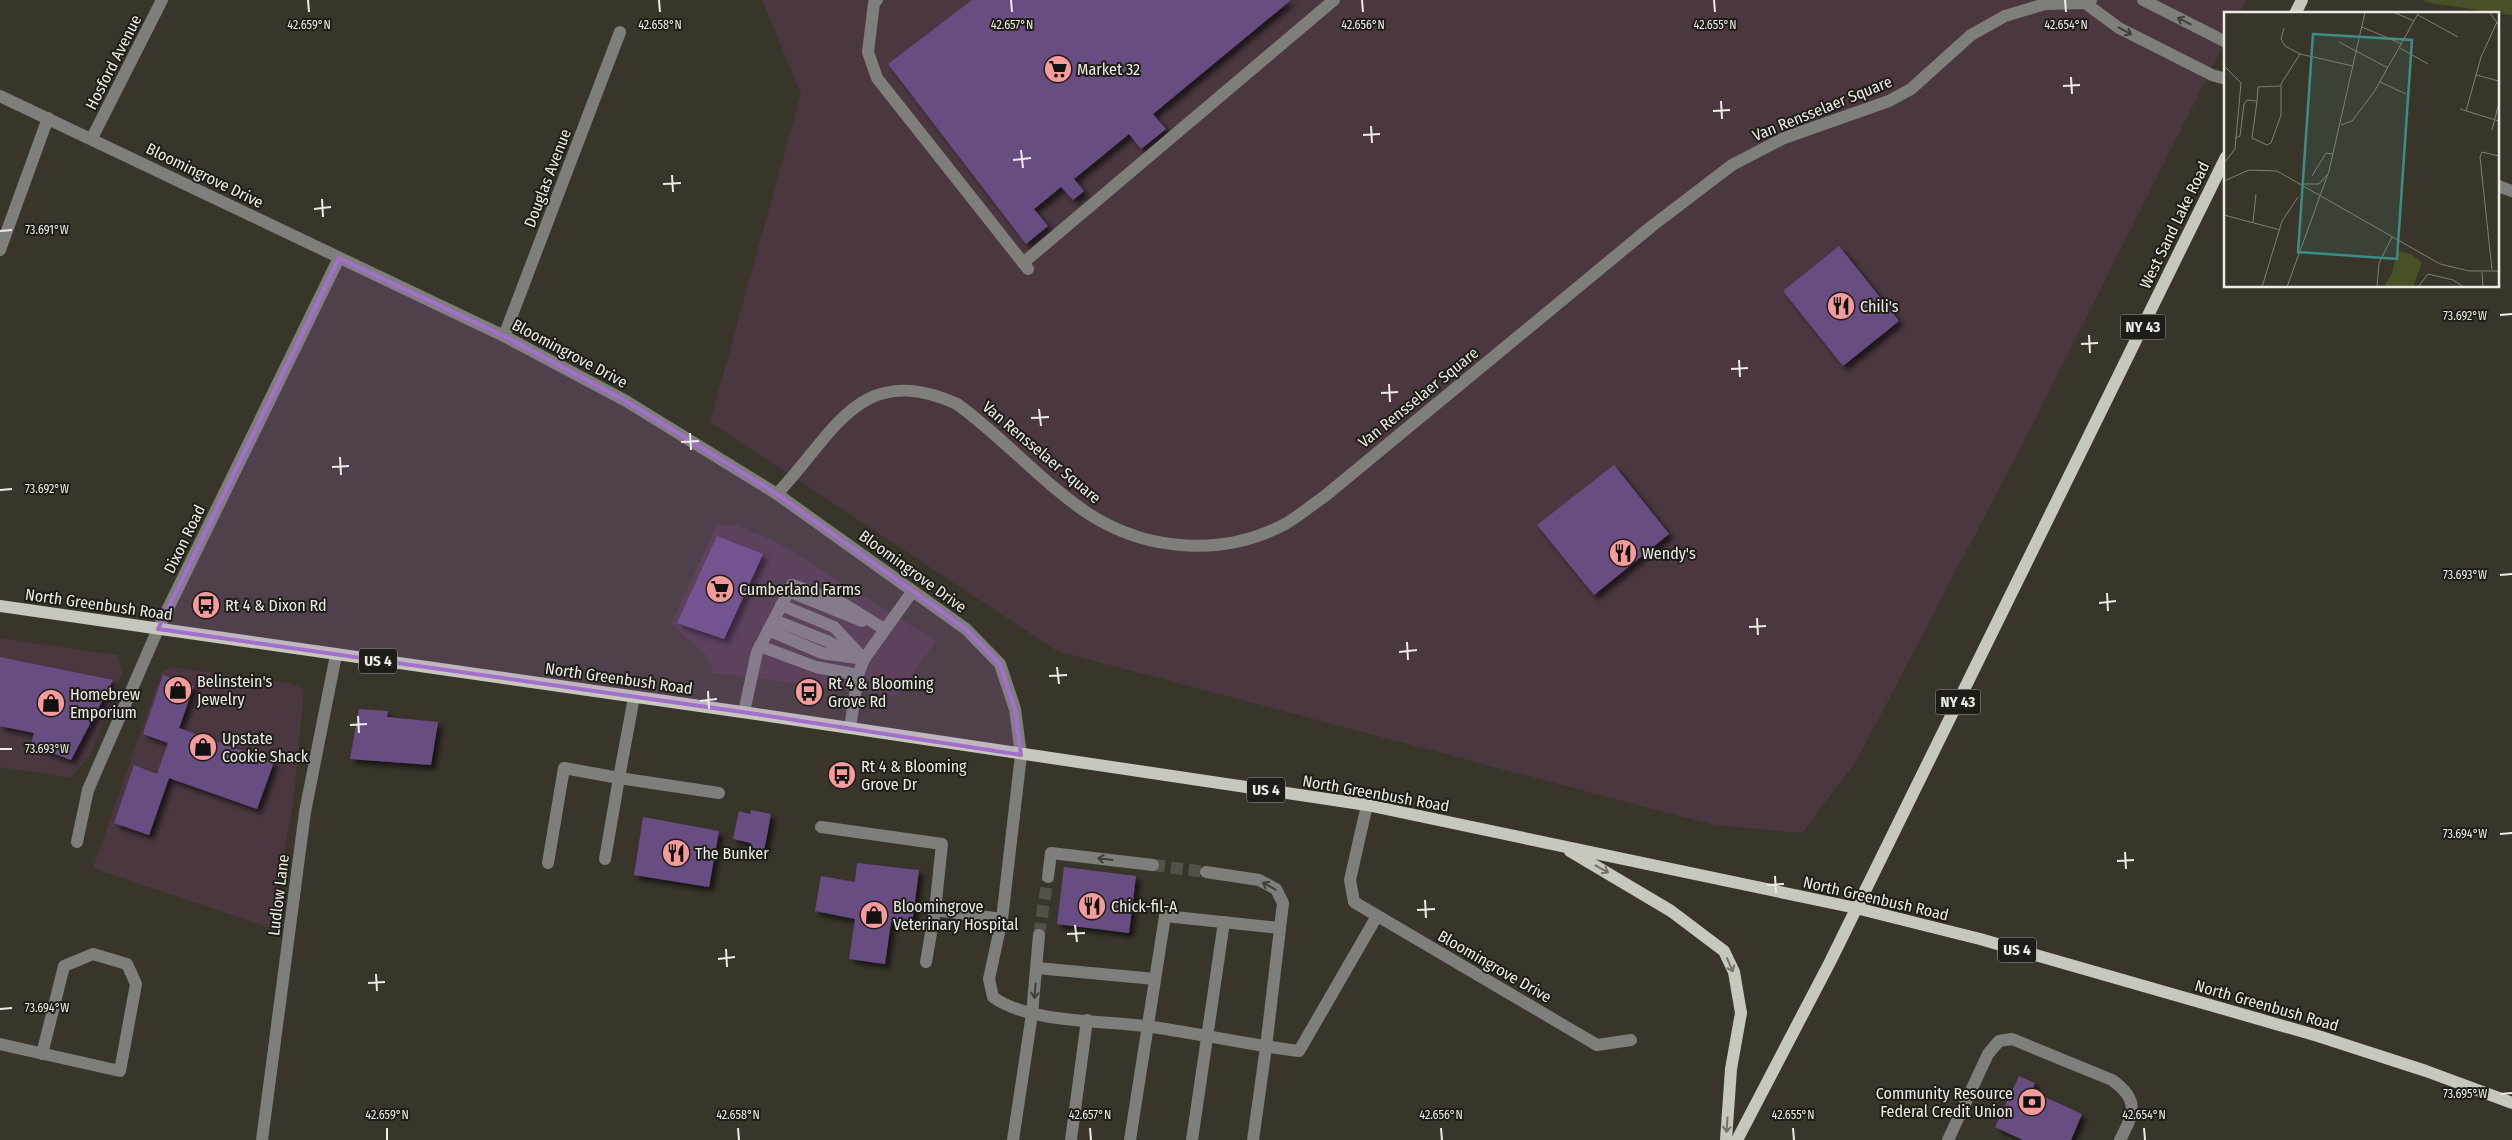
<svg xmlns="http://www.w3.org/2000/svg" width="2512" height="1140" font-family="'Fira Sans Condensed',sans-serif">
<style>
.commercial{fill:#4a3740}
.green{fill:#475125}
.building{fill:#684d82;filter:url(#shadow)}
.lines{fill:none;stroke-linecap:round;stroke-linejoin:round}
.minor-tunnel{stroke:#555047;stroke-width:12;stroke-dasharray:12 6;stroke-linecap:butt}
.minor{stroke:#7e7f7a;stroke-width:12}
.major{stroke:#c7c8bd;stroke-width:12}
.oneway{stroke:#403f3a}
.oneway2{stroke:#73726a}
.marked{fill:#a36fcc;fill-opacity:0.2;stroke:#a36fcc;stroke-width:4;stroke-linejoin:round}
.ticks{fill:none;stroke:#eeebe5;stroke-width:2}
.labels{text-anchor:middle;stroke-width:4;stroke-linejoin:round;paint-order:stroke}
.shield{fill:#1f1d18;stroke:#b0ada8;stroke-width:1}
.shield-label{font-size:15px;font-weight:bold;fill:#eeebe5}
.street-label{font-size:16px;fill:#eeebe5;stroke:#1f1d18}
.poi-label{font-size:16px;fill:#eeebe5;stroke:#1f1d18;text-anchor:start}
.inset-road{fill:none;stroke:#827e75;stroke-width:1}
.view{fill:#3c8d86;fill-opacity:0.15;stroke:#3c8d86;stroke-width:2.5}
.inset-edge{fill:none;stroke:#eeebe5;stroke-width:2.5}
.ticks-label{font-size:12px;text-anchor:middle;fill:#eeebe5;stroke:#1f1d18;stroke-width:4;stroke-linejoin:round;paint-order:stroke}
</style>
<defs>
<filter id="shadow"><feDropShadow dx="4.5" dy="4.5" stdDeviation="2.5" flood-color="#0009"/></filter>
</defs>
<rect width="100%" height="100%" fill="#3a352b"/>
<g class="commercial">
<path d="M762,0h1484l-7,14h-13v26l-190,378 -179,342 -55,73 -89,-8 -656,-174 -347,-229 91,-328z"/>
<path d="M717,525l22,1 41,18 156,97 -39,55 -183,-23 -8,-18 -35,-31z"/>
<path d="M0,638l117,17 5,18 -32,82 -19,23 -71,-11z"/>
<path d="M170,667l114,15 20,7 -11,116 -23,123 -177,-60 68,-194z"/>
</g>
<path class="green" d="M2425,0h87v15l-88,-13z"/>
<g class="building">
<path d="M972,0h319l-138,114 13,15 -25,20 -12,-15 -55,45 10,12 -11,9 -12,-13 -27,22 14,17 -22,18 -138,-180z"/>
<path d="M1839,246l60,75 -56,45 -60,-75z"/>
<path d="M1614,465l55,69 -75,61 -57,-70z"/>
<path d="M717,536l46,18 -39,85 -47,-16z"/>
<path d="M0,657l113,23 -42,80 -40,-15 3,-12 -34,-7z"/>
<path d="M163,675l31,11 -15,42 95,34 -17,47 -88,-31 -20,57 -35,-12 20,-58 23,9 11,-31 -25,-9z"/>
<path d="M359,709l29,2 -1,6 51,5 -7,43 -81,-6z"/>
<path d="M751,810l20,4 -7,37 -14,-2 1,-6 -18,-4 6,-28 11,3z"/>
<path d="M643,817l76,14 -10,56 -75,-12z"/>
<path d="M857,863l62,7 -7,54 -21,-2 -6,42 -36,-5 6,-40 -40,-8 6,-35 34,6z"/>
<path d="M1064,867l72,9 -7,57 -72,-9z"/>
<path d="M2019,1076l16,7 -3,8 50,23 -11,26h-48l-28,-13z"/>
</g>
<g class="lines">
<g class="minor-tunnel">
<path d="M1153,865l53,7"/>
<path d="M1039,935l9,-58"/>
</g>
<g class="minor">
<path d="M877,0l-3,3 -6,49 9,26 151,191"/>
<path d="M2143,0l83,42"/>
<path d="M2085,3l34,25 93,47 14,4"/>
<path d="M0,96l504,240 122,65 151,93 189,135 34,35 15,45 6,46 -19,164 -13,60 4,18c37,27 113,23 159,30 49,7 98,18 147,24l78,-135"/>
<path d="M92,138l70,-138"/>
<path d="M2498,186l14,5"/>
<path d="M0,250l48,-132"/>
<path d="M1023,263l311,-263"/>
<path d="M504,336l116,-304"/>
<path d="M777,494c58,-61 82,-134 180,-90 46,33 85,79 132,110 59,38 136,43 198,9 13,-8 25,-18 38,-27l327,-270 80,-61 52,-27 105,-37 22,-12 60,-54 34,-19 40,-12 40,-1 6,-3"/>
<path d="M788,591l74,30"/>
<path d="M781,605l53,22 30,32"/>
<path d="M774,620l53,21 26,13"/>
<path d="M768,630l54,23 42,6"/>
<path d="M760,646l56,21 42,8"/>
<path d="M744,712l13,-60 35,-67 52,19 40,25"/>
<path d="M850,728l8,-53 6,-16 48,-67"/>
<path d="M1367,805l-17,75 4,22 243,143 34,-5"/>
<path d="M821,827l121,17 -7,66 67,9"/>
<path d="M77,842l11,-52 70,-161 181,-371"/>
<path d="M605,859l14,-81 100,15"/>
<path d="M548,863l16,-95 55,10 15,-81"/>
<path d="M1206,872l53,8 17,9 7,14 -17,144 -13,93"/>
<path d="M1048,877l3,-24 102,12"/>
<path d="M926,962l9,-52"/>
<path d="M1037,968l118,11"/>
<path d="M0,1044l120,27 16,-87 -9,-20 -34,-10 -29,12 -22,88"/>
<path d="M262,1140l43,-328 31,-157"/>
<path d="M1013,1140l19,-126 7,-79"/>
<path d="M1071,1140l16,-120"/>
<path d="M1130,1140l35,-224 115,12"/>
<path d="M1192,1140l32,-218"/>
<path d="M1948,1140l40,-86 11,-13 13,-2 100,41c28,20 22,33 8,60"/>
</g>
<g class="major">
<path d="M2295,14l7,-14"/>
<path d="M0,606l756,108 611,91 489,103 124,31 338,97 108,35 86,32"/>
<path d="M1570,851l101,60 53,40 10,21 7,41 -10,56 -5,71"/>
<path d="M1737,1140l93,-178 396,-805"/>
</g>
</g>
<defs><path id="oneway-shaft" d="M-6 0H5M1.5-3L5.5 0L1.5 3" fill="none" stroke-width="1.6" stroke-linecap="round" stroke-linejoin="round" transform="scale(1.25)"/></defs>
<g class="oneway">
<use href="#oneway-shaft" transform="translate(2184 21) rotate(-153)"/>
<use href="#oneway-shaft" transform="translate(2125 31) rotate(28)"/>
<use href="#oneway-shaft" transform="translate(1105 859) rotate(-173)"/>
<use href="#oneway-shaft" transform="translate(1269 886) rotate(-151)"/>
<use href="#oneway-shaft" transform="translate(1035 991) rotate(95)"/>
</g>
<g class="oneway2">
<use href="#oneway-shaft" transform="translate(1602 869) rotate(29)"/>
<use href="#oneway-shaft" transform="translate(1730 965) rotate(66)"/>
<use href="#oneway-shaft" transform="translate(1727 1125) rotate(94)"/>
</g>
<path class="marked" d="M339,258l165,78 122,65 151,93 189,135 34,35 15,45 6,46 -265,-41 -598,-85z"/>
<path class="ticks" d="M308,0l1,12M659,0l1,12M1011,0l1,12M1362,0l1,12M1714,0l1,12M2065,0l1,12M2071,77l1,17M2063,86l17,-1M1721,101l1,18M1713,111l17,-1M1371,126l1,17M1363,135l17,-1M1021,150l2,18M1013,160l18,-2M672,175l1,17M663,184l18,-1M322,199l1,18M314,209l17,-2M0,231l12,-1M2500,315l12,-1M2089,335l1,18M2081,344l17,-1M1739,360l1,17M1731,369l17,-1M1389,384l1,18M1381,393l17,-1M1039,409l2,17M1031,418l18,-1M690,433l1,17M681,442l18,-1M340,457l1,18M332,467l17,-1M0,490l12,-1M2500,575l12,-1M2107,593l1,18M2099,603l17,-2M1757,618l1,17M1749,627l17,-1M1407,642l1,18M1399,652l18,-2M1057,667l2,17M1049,676l18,-1M708,691l1,18M700,701l17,-2M358,716l1,17M350,725l17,-1M0,749h12M2500,834l12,-1M2125,852l1,17M2117,861l17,-1M1775,876l1,17M1767,885l17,-1M1425,900l1,18M1417,910l18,-1M1075,925l2,17M1067,934l18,-1M726,949l1,18M718,959l17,-2M376,974l1,17M368,983l17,-1M0,1009l12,-1M2500,1094l12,-1M387,1128v12M738,1128l1,12M1090,1128l1,12M1441,1128l1,12M1793,1128l1,12M2144,1128l1,12"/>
<defs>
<symbol id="supermarket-disc" viewBox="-11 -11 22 22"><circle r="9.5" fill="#f59b9b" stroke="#1f1d18"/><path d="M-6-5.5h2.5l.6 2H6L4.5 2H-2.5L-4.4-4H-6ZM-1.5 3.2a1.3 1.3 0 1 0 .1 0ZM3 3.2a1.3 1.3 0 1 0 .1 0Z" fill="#111"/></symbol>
<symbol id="restaurant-disc" viewBox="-11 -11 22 22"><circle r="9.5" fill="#f59b9b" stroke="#1f1d18"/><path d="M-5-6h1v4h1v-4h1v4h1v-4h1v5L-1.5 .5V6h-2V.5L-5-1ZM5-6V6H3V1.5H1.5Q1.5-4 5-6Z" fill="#111"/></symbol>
<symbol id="bus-disc" viewBox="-11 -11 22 22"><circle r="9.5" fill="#f59b9b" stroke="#1f1d18"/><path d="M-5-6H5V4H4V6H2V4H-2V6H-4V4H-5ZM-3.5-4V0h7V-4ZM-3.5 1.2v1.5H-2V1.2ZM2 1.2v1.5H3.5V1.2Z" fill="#111"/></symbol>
<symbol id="shop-disc" viewBox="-11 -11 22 22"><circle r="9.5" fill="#f59b9b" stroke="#1f1d18"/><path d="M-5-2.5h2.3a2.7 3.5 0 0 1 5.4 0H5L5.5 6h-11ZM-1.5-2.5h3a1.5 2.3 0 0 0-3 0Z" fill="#111"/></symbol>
<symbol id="bank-disc" viewBox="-11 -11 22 22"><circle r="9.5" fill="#f59b9b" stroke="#1f1d18"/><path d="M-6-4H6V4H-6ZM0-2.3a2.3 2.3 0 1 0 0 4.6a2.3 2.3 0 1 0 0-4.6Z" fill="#111"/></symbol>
</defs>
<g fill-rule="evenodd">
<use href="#supermarket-disc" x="1042" y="53" width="32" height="32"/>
<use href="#restaurant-disc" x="1825" y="290" width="32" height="32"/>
<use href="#restaurant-disc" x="1607" y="537" width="32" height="32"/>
<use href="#supermarket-disc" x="704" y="573" width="32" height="32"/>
<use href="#bus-disc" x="190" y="589" width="32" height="32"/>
<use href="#shop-disc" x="162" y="674" width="32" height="32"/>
<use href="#bus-disc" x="793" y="676" width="32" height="32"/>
<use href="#shop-disc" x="35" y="687" width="32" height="32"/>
<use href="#shop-disc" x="187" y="731" width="32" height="32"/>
<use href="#bus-disc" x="826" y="759" width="32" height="32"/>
<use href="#restaurant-disc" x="660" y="837" width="32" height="32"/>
<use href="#restaurant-disc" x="1076" y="890" width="32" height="32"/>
<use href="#shop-disc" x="858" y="899" width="32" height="32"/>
<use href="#bank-disc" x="2016" y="1086" width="32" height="32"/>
</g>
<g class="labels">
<g class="shield">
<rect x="2120.5" y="314.5" width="45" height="25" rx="4"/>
<rect x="359" y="648.5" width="38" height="25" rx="4"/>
<rect x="1935.5" y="689.5" width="45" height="25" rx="4"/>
<rect x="1247" y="777.5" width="38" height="25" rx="4"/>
<rect x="1998" y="937.5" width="38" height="25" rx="4"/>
</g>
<g class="shield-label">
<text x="2143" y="332">NY 43</text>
<text x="378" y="666">US 4</text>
<text x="1958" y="707">NY 43</text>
<text x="1266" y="795">US 4</text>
<text x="2017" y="955">US 4</text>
</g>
<g class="street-label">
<text transform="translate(113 62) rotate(-63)" y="6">Hosford Avenue</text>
<text transform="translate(1822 108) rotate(-22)" y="6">Van Rensselaer Square</text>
<text transform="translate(205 175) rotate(26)" y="6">Bloomingrove Drive</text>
<text transform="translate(547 178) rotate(-69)" y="6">Douglas Avenue</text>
<text transform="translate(2174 225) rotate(-64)" y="6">West Sand Lake Road</text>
<text transform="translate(570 353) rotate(28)" y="6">Bloomingrove Drive</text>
<text transform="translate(1418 397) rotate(-39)" y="6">Van Rensselaer Square</text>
<text transform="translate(1042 452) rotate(40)" y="6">Van Rensselaer Square</text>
<text transform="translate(184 539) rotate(-64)" y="6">Dixon Road</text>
<text transform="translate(913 571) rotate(36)" y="6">Bloomingrove Drive</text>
<text transform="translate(99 604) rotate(8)" y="6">North Greenbush Road</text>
<text transform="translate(619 678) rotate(8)" y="6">North Greenbush Road</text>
<text transform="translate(1376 793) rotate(10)" y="6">North Greenbush Road</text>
<text transform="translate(278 895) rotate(-83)" y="6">Ludlow Lane</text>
<text transform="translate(1876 898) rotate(13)" y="6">North Greenbush Road</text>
<text transform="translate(1495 966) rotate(30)" y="6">Bloomingrove Drive</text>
<text transform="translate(2267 1005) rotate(16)" y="6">North Greenbush Road</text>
</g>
<g class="poi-label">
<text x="1077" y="75">Market 32</text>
<text x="1860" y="312">Chili's</text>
<text x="1642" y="559">Wendy's</text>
<text x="739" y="595">Cumberland Farms</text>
<text x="225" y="611">Rt 4 &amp; Dixon Rd</text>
<text x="197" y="687">Belinstein's<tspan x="197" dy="18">Jewelry</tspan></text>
<text x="828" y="689">Rt 4 &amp; Blooming<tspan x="828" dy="18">Grove Rd</tspan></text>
<text x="70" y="700">Homebrew<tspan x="70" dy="18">Emporium</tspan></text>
<text x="222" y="744">Upstate<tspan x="222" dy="18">Cookie Shack</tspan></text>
<text x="861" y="772">Rt 4 &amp; Blooming<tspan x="861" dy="18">Grove Dr</tspan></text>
<text x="695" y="859">The Bunker</text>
<text x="893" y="912">Bloomingrove<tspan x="893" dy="18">Veterinary Hospital</tspan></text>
<text x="1111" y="912">Chick-fil-A</text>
<text x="2013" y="1099" text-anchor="end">Community Resource<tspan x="2013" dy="18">Federal Credit Union</tspan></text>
</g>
</g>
<g transform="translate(2224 12)">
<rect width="275" height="275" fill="#3a352b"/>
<path d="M173,239l14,3 11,8 -9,25h-29l8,-14z" fill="#475125"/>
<path class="inset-road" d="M169,0l21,9M265,0l10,13M194,3l40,22M138,15l40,17M60,16l-3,11 4,7 15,8 53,12M115,30l49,26M176,36l28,16M0,54l17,17 -6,66 -11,14M252,63l23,6M156,70l26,12M33,89l1,-14 22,-1M236,97l39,12M242,99l15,-54 16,-35M117,113l11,-4 22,-29 45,-80M268,118l7,-28M11,126l5,-2 4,-32 3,-4 10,1 -5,37 15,7 4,-2 10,-28v-31l19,-30M88,164l14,-23 7,1M0,169l25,-11 28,1 163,93 29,7h30M80,172h15l8,-9M0,203l56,15M29,210l3,-28M268,258l-12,-113 2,-5 17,4M258,260l1,15M38,275l20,-66 16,-24M63,275l42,-116 36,-159M153,275l2,-24 13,-26M194,275l10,-13 25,6 11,7"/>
<path class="view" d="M89,22l99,6 -15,219 -99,-7z"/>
<rect width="275" height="275" class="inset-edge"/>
</g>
<g class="ticks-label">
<text x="309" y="29">42.659°N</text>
<text x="660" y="29">42.658°N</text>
<text x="1012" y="29">42.657°N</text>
<text x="1363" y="29">42.656°N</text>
<text x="1715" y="29">42.655°N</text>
<text x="2066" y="29">42.654°N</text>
<text x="47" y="234">73.691°W</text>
<text x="2465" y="320">73.692°W</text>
<text x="47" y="493">73.692°W</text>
<text x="2465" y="579">73.693°W</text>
<text x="47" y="753">73.693°W</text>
<text x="2465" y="838">73.694°W</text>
<text x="47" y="1012">73.694°W</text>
<text x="2465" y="1098">73.695°W</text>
<text x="387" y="1119">42.659°N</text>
<text x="738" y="1119">42.658°N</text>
<text x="1090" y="1119">42.657°N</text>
<text x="1441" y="1119">42.656°N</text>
<text x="1793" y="1119">42.655°N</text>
<text x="2144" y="1119">42.654°N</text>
</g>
</svg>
